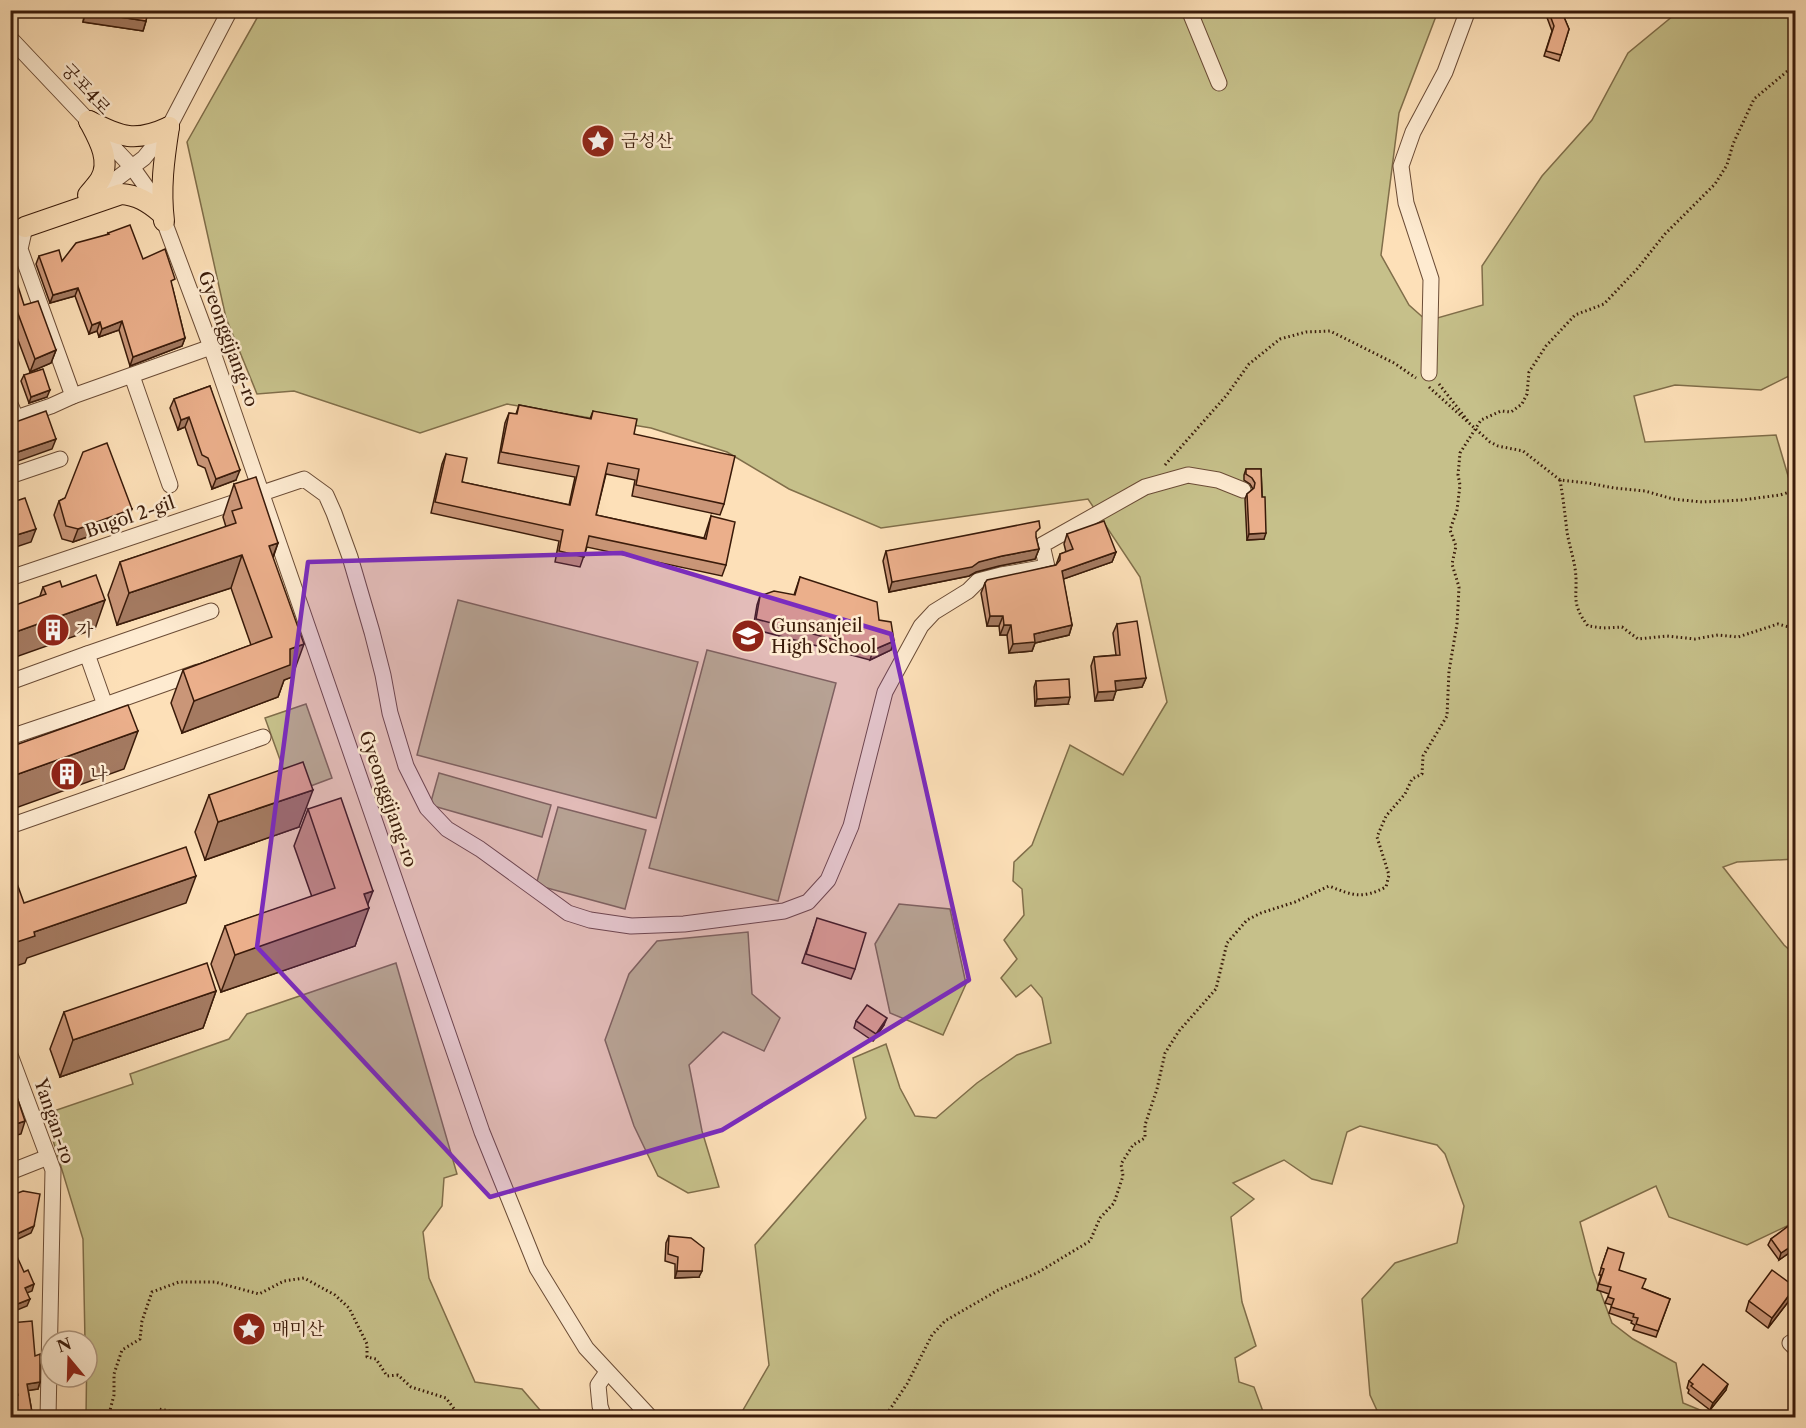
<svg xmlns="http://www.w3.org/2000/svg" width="1806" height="1428" font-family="'Libre Caslon Text','Noto Serif KR',serif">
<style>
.green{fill:#c6c08a;stroke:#806e4a;stroke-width:1.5}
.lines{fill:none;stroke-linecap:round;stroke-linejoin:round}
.minor-casing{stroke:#6b4c36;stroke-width:17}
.major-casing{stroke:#3a1b0a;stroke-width:22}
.path{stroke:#3a1b0a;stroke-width:3;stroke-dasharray:1.5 3;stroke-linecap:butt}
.minor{stroke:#feebd1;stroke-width:15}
.major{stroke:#fde0b8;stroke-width:20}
.wall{fill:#ca9678;stroke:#3a1b0a;stroke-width:1.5}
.shaded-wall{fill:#a47a61;stroke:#3a1b0a;stroke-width:1.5}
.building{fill:#ebaf8b;stroke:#3a1b0a;stroke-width:1.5}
.marked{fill:#7b2cbf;fill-opacity:0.2;stroke:#7b2cbf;stroke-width:4.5;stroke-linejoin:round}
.labels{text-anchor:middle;stroke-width:5;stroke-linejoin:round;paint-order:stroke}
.street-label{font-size:18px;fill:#3a1b0a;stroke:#feebd1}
.poi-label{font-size:18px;fill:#3a1b0a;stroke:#feebd1;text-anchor:start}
</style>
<rect width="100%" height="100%" fill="#fde0b8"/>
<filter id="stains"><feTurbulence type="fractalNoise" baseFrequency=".00333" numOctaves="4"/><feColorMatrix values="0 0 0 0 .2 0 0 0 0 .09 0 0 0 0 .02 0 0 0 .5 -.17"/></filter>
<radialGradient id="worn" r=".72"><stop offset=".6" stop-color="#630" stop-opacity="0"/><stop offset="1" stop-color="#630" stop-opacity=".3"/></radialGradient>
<g class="green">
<path d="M261,11h1177l-39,102 -18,142 28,50 18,16 56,-16 -1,-39 60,-90 50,-56 36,-67 51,-42h116l1,274 -3,10 3,8 -1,70 -34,17 -86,-5 -41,11 11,46 131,-7 13,44 6,1v379l-58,3 -14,5 61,78 11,10v270h-6l-42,20 -78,-28 -13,-31 -76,36 13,50 19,51 21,16 43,24 7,40 34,14h-337l-10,-22 -8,-96 33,-36 62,-20 7,-37 -19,-52 -8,-9 -77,-19 -13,6 -15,52 -20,-5 -28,-19 -51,23 21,16 -23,18 11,85 14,44 -21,12 4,24 15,5 11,30h-526l30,-52 -14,-120 111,-127 -13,-60 33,-14 14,44 15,28 21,2 41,-35 40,-28 34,-12 -9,-45 -11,-13 -15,12 -15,-19 16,-19 -13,-19 20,-25 -2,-26 -9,-8 1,-19 18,-17 38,-100 53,30 44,-73 -27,-125 -52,-78 -207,29 -92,-39 -62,-37 -76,-24 -144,-24 -87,29 -126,-42 -37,3 -31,-76 -39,-176z"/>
<path d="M458,600l240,62 -42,156 -239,-63z"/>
<path d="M707,650l129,33 -58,218 -129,-33z"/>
<path d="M306,704l26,74 -40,15 -27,-75z"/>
<path d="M439,773l112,32 -9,32 -112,-32z"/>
<path d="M558,807l88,23 -21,79 -89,-24z"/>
<path d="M899,904l51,5 16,75 -23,51 -53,-22 -15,-69z"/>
<path d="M748,932l4,62 28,24 -16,33 -41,-19 -34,33 13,66 17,56 -31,6 -30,-17 -24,-50 -29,-86 24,-66 28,-33z"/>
<path d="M396,963l61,211 -13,4 -2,28 -19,26 6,46 46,104 47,7 24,28h-460l1,-76h-2l-2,-102 -38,-125 88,-30 -3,-10 99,-35 18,-25z"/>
</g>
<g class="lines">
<defs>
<g id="minor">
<path d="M1189,10l30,73"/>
<path d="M10,38l122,129 20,28 12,26 47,126 271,785 55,136 49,80 65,70"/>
<path d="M91,194l20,-11 33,-25 25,-31 61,-117"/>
<path d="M25,227l-5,22 53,147 138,-49"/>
<path d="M10,234l25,-11"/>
<path d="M1429,373l2,-94 -25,-76 -5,-37 12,-34 32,-60 23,-62"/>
<path d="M132,376l38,109"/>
<path d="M10,404l6,14 35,-12 22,-10"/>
<path d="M10,476l50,-17"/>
<path d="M10,578l294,-99 22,16 8,18 16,44 22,75 11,43 7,38 16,53 21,42 20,21 33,20 88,64 22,7 41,6 53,-2 100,-13 24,-9 20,-22 23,-54 34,-134 36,-66 13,-14 34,-21 10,-10 23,-6 46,-8 -5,-22 103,-58 43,-12 30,5 25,10"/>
<path d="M87,654l124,-43"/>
<path d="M10,682l77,-28 18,51 -95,32"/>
<path d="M105,705l93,-33"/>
<path d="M10,826l253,-89"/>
<path d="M10,1055l43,115 -5,248"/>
<path d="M10,1172l38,-15"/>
<path d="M1796,1340l-6,3 6,6"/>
<path d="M604,1418l-4,-12 -2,-21 9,-13"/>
</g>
<g id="major">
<path d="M89,121c33,16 45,22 80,6"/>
<path d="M88,195c4,-5 9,-10 12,-15 12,-19 -2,-42 -11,-59"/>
<path d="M164,221c-4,-32 0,-62 5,-94"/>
<path d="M25,227l96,-33c16,1 27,8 39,18"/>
</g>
</defs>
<use href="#minor" class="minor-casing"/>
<use href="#major" class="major-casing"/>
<g class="path">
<path d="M1439,384l29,37"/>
<path d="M1429,387l61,55 8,4 25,5 37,29 28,3 26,5 31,3 28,8 29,3 40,-2 38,-5 16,-5"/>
<path d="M1165,465l61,-69 23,-32 31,-25 26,-7 24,-1 64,32 22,15"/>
<path d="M1560,480c3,17 5,34 7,52 2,12 6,24 8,36 4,27 -6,33 13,58l15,2 19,-1 16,12 29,-3 28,3 23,-4 20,2 40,-13 18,5"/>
<path d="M108,1418l6,-23v-21l8,-24 18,-11 2,-18 10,-29 27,-10h36l44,12 25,-13 20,-3 31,17 14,13 18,36v13l9,2 11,17 11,-1 13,12 35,11 15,20"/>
<path d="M150,1418l9,-9 10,2 8,7"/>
<path d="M884,1418l23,-34 25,-49 13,-14 55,-32 37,-16 53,-32 10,-23 14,-15 9,-27 -2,-12 12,-19 12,-7v-13l12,-36 8,-36 14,-22 37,-42 11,-46 20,-23 14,-7 34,-11 34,-16c25,10 33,13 57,1l3,-12 -12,-38 9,-21 19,-22 7,-15 10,-5 1,-18 24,-40 2,-45 8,-47 2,-37 -7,-23 4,-18 -6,-16 7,-20 3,-25 -2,-10 2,-22 21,-33 20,-9 10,1 11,-8 5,-10 2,-22 17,-26 29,-31 29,-11 33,-35 28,-35 50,-50 12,-19 6,-21 21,-45 42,-35"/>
</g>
<use href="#minor" class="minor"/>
<use href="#major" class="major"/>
</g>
<g class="wall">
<path d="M85,10h63l-2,11 -3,10 -60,-9z"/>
<path d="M1545,10h16l8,19 -10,32 -15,-5 8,-25 -7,-19z"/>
<path d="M108,233l35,26 29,27 13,52 -3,8 -52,20 -11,-36 -20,7 -2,-6 -8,3 -14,-38 -25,7 -14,-39 3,-8 23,5 46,-27z"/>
<path d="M10,279l14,26 32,45 -5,13 -21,9 -18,-48z"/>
<path d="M24,375l23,22 -18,6 -8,-22z"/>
<path d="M210,386l26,94 -24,9 -7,-21 -7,-3 -13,-38 -7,3 -8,-22 4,-9z"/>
<path d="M519,405l71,14 3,-8 41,23 90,70 -4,11 -88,-19 3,-16 -29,-6 -10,41 108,23 7,-22 15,49 -4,11 -135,-29 -7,20 -25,-5 4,-21 -128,-28 11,-49 4,-10 16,28 107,23 6,-28 -77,-14 7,-40 4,-10 7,1z"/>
<path d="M1246,469h15l3,70 -17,1 -2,-41 2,-5 6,-5 -3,-5 -6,-4v-5z"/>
<path d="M234,484l44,59 -5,15 19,119 -8,3 -6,17 -96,36 -11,-30 12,-33 68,-25 -20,-57 -114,37 -9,-30 12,-33 106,-35 -3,-10z"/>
<path d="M65,498l62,25 -54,19 -11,-3 -8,-24 5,-14z"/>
<path d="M1067,534l49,18 -4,10 -49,17 9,46 -3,10 -34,8 -3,8 -23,2 -2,-18h-7l-1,-9h-12l-6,-33 4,-10 71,-18 4,-11 6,-2 -2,-8z"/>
<path d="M1036,537l3,12 -4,10 -36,7 -23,6 -7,4 -80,16 -6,-31 3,-10z"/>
<path d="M800,577l79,43 15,21 -3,9 -21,10 -117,-31 4,-24 3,-9 34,-1z"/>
<path d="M43,587h19l33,42 -55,-33z"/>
<path d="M1117,624l29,54 -4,9 -26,3 -3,10 -18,1 -4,-35 3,-9 22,-2 -3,-22z"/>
<path d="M1036,681l32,23 -33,2 -1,-19z"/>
<path d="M209,795l90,32 -94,33 -10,-28z"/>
<path d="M308,809l60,96 -13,41 -134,46 -10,-28 14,-38 87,-29 -18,-51z"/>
<path d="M814,928l41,41 -4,10 -49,-16z"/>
<path d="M216,991l-13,37 -143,49 -10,-28 14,-37z"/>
<path d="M856,1021l28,4 -11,16 -19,-13z"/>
<path d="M1796,1222v26l-17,12 -11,-15 3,-6z"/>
<path d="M669,1236l30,41 -24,1v-14l-10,-3 1,-18z"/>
<path d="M1608,1248l11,22 23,18 28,11 -14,38 -23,-7 2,-5 -4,-2 1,-2 -23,-8 3,-8 -7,-2 4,-9 -12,-4 4,-15h-2z"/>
<path d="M1795,1287l-3,10 -24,31 -22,-17 3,-10z"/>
<path d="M10,1323l25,33 5,26 -2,7 -10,1 5,28 -19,-22 -4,-12z"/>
<path d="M1689,1381l37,9 -16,20 -22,-17 1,-3 -2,-2z"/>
</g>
<g class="shaded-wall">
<path d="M86,12l60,9 -3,10 -60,-9z"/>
<path d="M78,288l-3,8 -25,7 3,-8z"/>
<path d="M17,311l-5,13 -2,1v-12z"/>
<path d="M122,321l-3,9 -20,7 3,-8z"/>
<path d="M100,322l-3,9 -8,3 3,-9z"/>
<path d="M185,338l-3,8 -52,20 3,-9z"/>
<path d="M56,350l-5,13 -21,9 5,-13z"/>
<path d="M50,390l-3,7 -18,6 2,-6z"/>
<path d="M189,417l-4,10 -7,3 3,-10z"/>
<path d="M56,439l-4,10 -42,15v-5l2,-5z"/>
<path d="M240,470l-4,10 -24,9 4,-10z"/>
<path d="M132,509l-5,14 -54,19 5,-13z"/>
<path d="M36,529l-5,13 -21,7v-12z"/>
<path d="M1266,533l-2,6 -17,1 2,-6z"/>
<path d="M278,543l-12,32 3,-29z"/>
<path d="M1039,549l-4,10 -36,7 -23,6 -7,4 -80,16 3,-10 110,-26z"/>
<path d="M1116,552l-4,10 -54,19 4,-10z"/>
<path d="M242,555l-11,33 -114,37 12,-32z"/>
<path d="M105,600l-10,29 -85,30v-25z"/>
<path d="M990,616h13l-4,10h-12z"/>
<path d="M1004,625h7l-4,10h-7z"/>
<path d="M1072,625l-3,10 -34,8 -3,8 -23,2 4,-9 21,-10z"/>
<path d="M894,641l-3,9 -21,10 3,-10z"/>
<path d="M304,644l-12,33 -8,3 -6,17 -96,36 12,-32 96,-52z"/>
<path d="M1146,678l-4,9 -30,4 3,-10z"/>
<path d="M1116,691l-3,9 -18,1 3,-9z"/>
<path d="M1070,697l-2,7 -33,2 2,-7z"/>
<path d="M138,731l-14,38 -114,41v-33z"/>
<path d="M313,790l-14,37 -94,33 13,-38z"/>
<path d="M196,876l-10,27 -159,55 -2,5 -15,5v-21l1,-3 23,-12z"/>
<path d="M373,891l-7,18 3,-1 -14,38 -134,46 14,-37 129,-61z"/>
<path d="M216,991l-13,37 -143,49 13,-37z"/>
<path d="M887,1018l-3,7 -11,16 3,-7z"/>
<path d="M25,1121l-4,13 -11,3v-11z"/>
<path d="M34,1226l-3,7 -21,10v-6z"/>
<path d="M1796,1243v5l-17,12 2,-7z"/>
<path d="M677,1271h25l-3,6 -24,1z"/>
<path d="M34,1284l-2,7 -10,4 3,-7z"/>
<path d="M1795,1287l-3,10 -24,31 4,-10z"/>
<path d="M30,1299l-3,7 -17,7v-6z"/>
<path d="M40,1382l-2,7 -13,2 2,-7z"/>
<path d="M1728,1384l-2,6 -16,20 3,-7z"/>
</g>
<g class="building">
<path d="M87,10h61l-2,11 -60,-9z"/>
<path d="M1548,10h13l8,19 -8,26 -15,-4 8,-25z"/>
<path d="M130,225l13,34 22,-10 10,30 -4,2 14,57 -52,19 -11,-36 -20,8 -2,-7 -8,3 -14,-37 -25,7 -14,-39 20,-6 3,11 14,-18 33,-9 -1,-1z"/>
<path d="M15,277l9,28 14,-4 18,49 -21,9 -18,-48 -7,2v-34z"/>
<path d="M43,369l7,21 -19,7 -7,-22z"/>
<path d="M210,386l30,84 -24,9 -8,-21 -6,-3 -13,-38 -8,3 -7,-21z"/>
<path d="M519,405l72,14 2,-8 44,8 -3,15 101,22 -11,48 -88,-19 3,-16 -31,-6 -12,52 110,24 5,-23 24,6 -9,43 -137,-29 -5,21 -25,-6 4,-21 -128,-28 11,-48 21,4 -5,24 108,23 9,-39 -78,-14 8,-39 8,1z"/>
<path d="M46,411l10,28 -44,15 -2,-4v-26z"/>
<path d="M107,443l25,66 -54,20 -12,-3 -7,-25 6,-3 18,-46z"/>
<path d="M1246,469h15l1,28h3l1,36 -17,1 -2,-40 7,-6 1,-5 -3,-5 -6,-4z"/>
<path d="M256,477l22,66 -9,3 35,98 -14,5v16l-96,36 -11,-31 89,-33 -30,-82 -113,38 -9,-31 116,-39 -4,-12 10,-3 -8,-24z"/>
<path d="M25,498l11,31 -26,8v-34z"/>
<path d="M1039,521l1,7 -4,4v5l3,12 -37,7 -23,6 -7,5 -80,15 -6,-31z"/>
<path d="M1104,521l12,31 -54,19 10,54 -38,9 1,8 -22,2 -2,-19h-7l-1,-9h-13l-5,-33 2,-3 69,-15 4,-5v-6l13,-5 -6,-15z"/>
<path d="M96,575l9,25 -95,34v-27l36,-13 -3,-7 17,-6 2,6z"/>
<path d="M800,577l77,25 2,18 12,2 3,19 -21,9 -117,-31 4,-23 14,-5 21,4z"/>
<path d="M1137,621l9,57 -31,3 1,10 -18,1 -4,-35 26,-2 -3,-31z"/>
<path d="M1069,679l1,18 -33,2 -1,-18z"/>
<path d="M128,705l10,26 -128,46v-30z"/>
<path d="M303,762l10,28 -95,32 -9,-27z"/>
<path d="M341,798l32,93 -9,3 5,14 -134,47 -10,-29 110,-38 -27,-79z"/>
<path d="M186,847l10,29 -162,56 1,4 -24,8 -1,-3v-77l14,39z"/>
<path d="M817,918l49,15 -11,36 -49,-15z"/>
<path d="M207,963l9,28 -143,49 -9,-28z"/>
<path d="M867,1005l20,13 -11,16 -20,-13z"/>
<path d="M14,1088l11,33 -15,5v-36z"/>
<path d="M23,1191l17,3 -6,32 -24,11v-41z"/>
<path d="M1795,1221l1,22 -15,10 -10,-14z"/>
<path d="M669,1236l22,2 13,10 -2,23h-25l1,-14 -10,-3z"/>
<path d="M10,1241l14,31 4,-2 6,14 -9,4 5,11 -20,8z"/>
<path d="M1608,1248l16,5 -5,17 27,9 -4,9 28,11 -12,32 -22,-7 2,-6 -5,-1 1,-3 -23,-7 3,-8 -6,-2 3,-10 -12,-3 5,-15 -3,-1z"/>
<path d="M1772,1270l23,17 -23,31 -23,-17z"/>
<path d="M32,1321l3,35 5,-2v28l-13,2 6,34h-23v-22l8,-1 -8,-27v-45z"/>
<path d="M1703,1364l25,20 -15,19 -22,-17 2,-2 -4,-3z"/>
</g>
<path class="marked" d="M622,553l269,81 78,346 -247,150 -232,67 -233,-250 51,-385z"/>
<defs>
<symbol id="sight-disc" viewBox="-11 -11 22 22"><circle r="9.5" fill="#8f2418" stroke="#feebd1"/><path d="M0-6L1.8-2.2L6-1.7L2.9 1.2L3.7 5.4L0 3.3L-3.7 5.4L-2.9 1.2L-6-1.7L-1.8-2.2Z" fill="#fff"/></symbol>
<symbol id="building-disc" viewBox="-11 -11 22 22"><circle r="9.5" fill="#8f2418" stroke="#feebd1"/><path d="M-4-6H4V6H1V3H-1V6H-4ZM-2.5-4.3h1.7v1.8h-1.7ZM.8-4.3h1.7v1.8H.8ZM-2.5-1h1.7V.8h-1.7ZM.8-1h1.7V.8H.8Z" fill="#fff"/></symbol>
<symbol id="school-disc" viewBox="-11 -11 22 22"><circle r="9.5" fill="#8f2418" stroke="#feebd1"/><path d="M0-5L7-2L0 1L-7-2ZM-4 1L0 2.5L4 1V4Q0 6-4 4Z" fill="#fff"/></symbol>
</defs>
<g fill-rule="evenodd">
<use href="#sight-disc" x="579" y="122" width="38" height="38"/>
<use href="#building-disc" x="34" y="611" width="38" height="38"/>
<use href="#school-disc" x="729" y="617" width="38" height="38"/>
<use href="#building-disc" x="48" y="755" width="38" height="38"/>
<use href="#sight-disc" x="230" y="1310" width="38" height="38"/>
</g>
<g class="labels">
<g class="street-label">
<text transform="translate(86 89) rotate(47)" y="6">궁포4로</text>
<text transform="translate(228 339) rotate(70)" y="6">Gyeonggijang-ro</text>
<text transform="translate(130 517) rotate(-19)" y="6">Bugol 2-gil</text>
<text transform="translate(388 799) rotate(71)" y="6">Gyeonggijang-ro</text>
<text transform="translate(54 1121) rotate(71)" y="6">Yangan-ro</text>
</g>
<g class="poi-label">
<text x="621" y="147">금성산</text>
<text x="771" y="632">Gunsanjeil<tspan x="771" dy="21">High School</tspan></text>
<text x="76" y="636">가</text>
<text x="90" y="780">나</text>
<text x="272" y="1335">매미산</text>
</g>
</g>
<rect width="1806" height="1428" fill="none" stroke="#fde0b8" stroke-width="36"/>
<rect x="12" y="12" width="1782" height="1404" fill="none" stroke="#3a1b0a" stroke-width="3"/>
<rect x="18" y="18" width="1770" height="1392" fill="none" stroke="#3a1b0a" stroke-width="1.5"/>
<g transform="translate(69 1359) rotate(341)"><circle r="28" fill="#feebd1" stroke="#b09881" stroke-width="1.5"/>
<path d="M0-4.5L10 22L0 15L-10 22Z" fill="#8f2418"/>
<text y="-9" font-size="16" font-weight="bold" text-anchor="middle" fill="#3a1b0a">N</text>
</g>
<rect width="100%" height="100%" filter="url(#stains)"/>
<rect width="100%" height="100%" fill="url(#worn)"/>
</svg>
